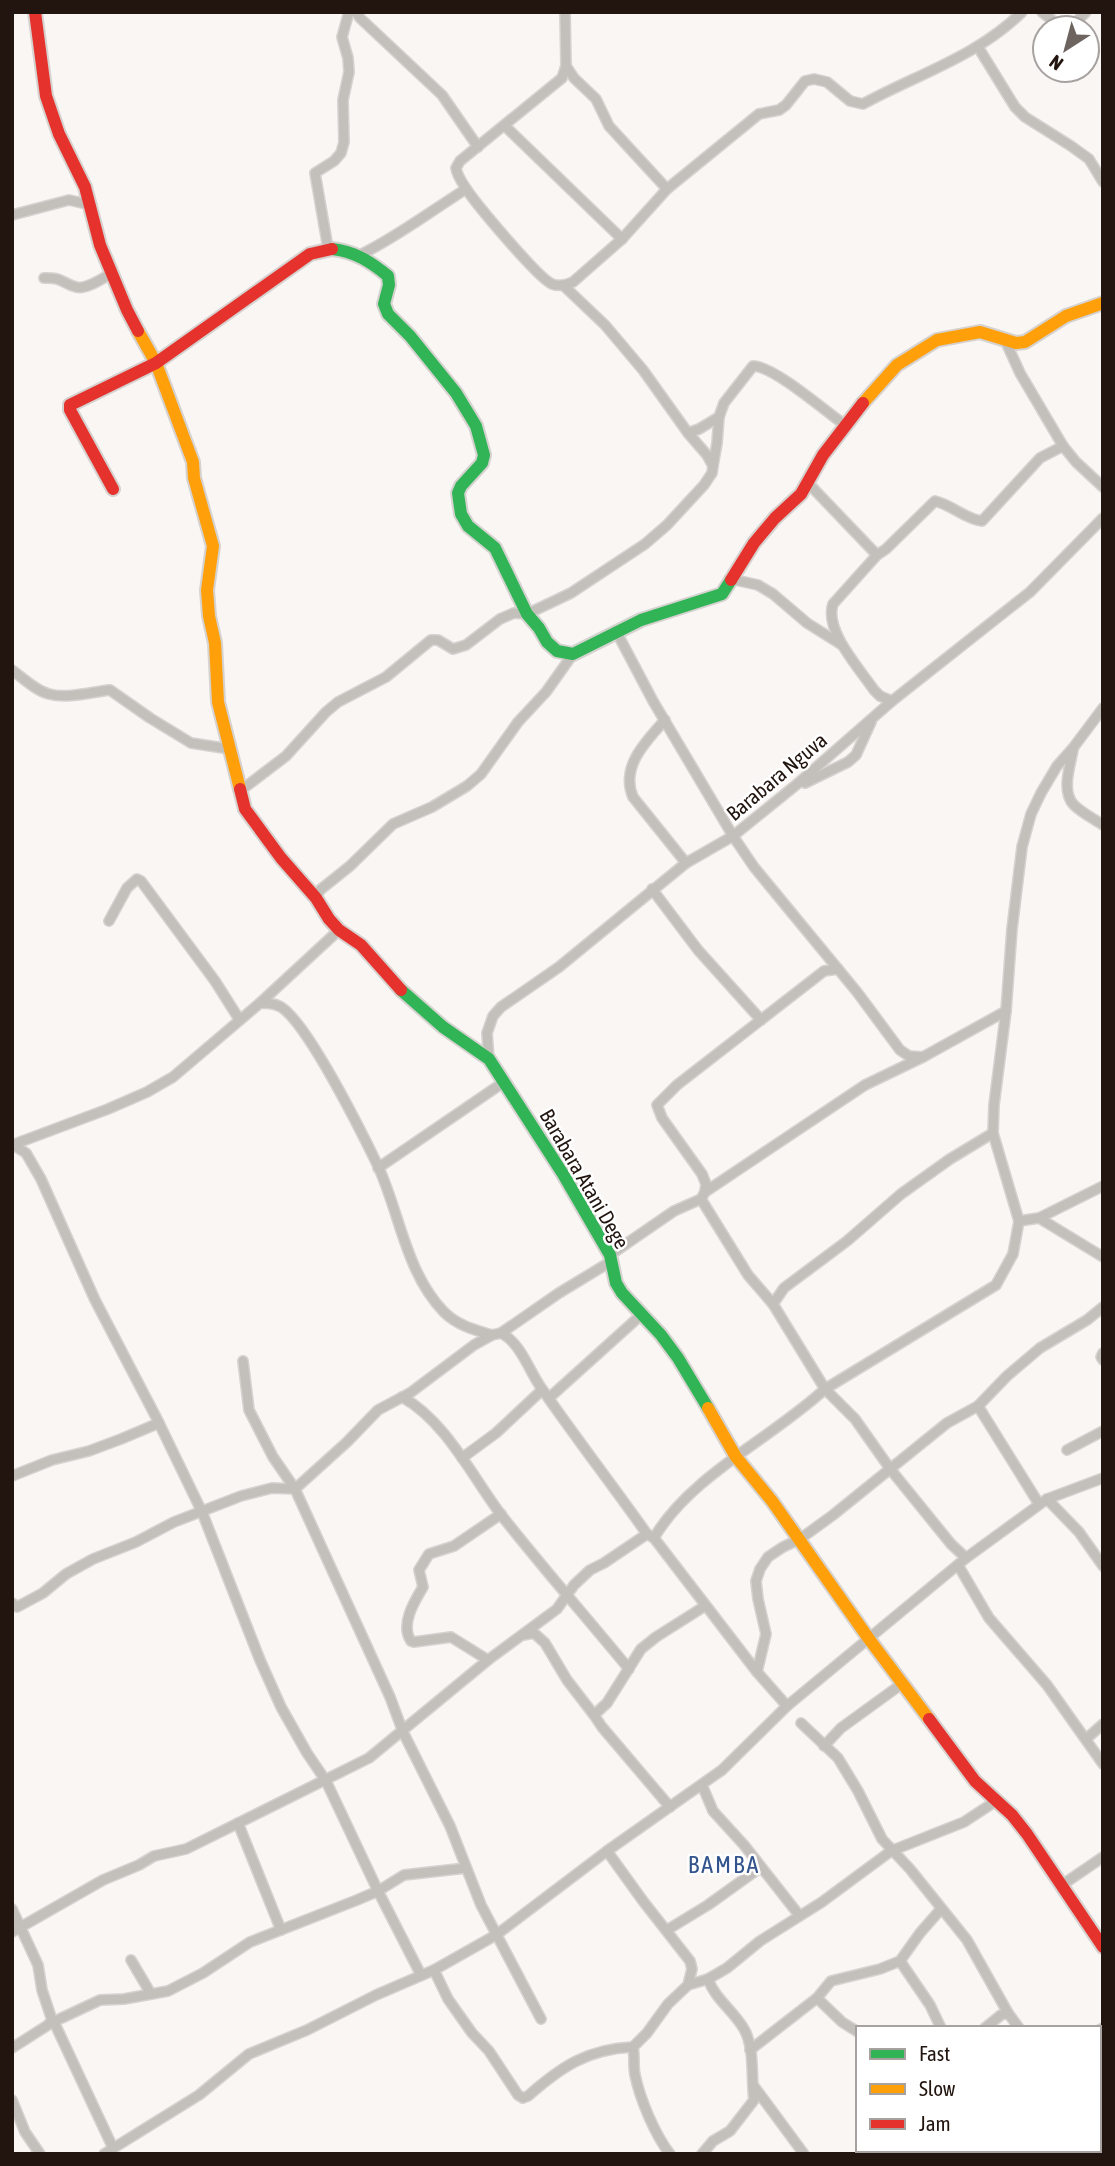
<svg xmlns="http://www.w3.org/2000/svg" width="1115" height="2166" font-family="'Asap Condensed',sans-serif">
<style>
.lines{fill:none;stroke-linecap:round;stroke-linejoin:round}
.street-casing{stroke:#d6d2d0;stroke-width:12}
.fast-casing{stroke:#d6d2d0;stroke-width:16}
.slow-casing{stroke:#d6d2d0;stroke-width:16}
.jam-casing{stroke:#d6d2d0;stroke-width:16}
.street{stroke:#c3bfbb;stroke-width:9}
.fast{stroke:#30b455;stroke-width:12}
.slow{stroke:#ff9f0a;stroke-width:12}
.jam{stroke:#e5322d;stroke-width:12}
.labels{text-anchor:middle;stroke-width:5;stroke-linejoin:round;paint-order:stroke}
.street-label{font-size:21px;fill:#22150f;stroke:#fff}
.quarter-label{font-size:24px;letter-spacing:2px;fill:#33548c;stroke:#fff}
</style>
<rect width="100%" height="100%" fill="#f9f6f4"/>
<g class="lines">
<defs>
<g id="street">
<path d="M356,12l4,6 82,77 36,52"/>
<path d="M565,12l1,54 -4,12 -102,83 -4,7c1,7 5,13 9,19 10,16 73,91 87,97 7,3 14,1 21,-2l49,-43 45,-50 92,-75 20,-4 7,-5 19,-24 9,-2 13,3 23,19 13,3c53,-29 115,-48 159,-92"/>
<path d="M1042,12l20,16 13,-5 11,-11"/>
<path d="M978,47l37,60 10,10 46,29 18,13 14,23"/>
<path d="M566,66l8,12 22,21 13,27 58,63"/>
<path d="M505,126l117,113"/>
<path d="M12,215l57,-15 22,5"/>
<path d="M328,248l-13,-75 19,-12 7,-8 3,-11 -1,-42 6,-28 -1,-14 -6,-21 7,-25"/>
<path d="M360,255c37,-18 71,-44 106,-66"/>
<path d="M44,278c19,-1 17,5 32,9 10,3 27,-9 36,-14"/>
<path d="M1005,340l15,33 43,73 13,16 27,25"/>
<path d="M688,433l11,-4 20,-12 5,-14 29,-37c21,0 73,46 92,59"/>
<path d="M713,466l4,-23 2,-26"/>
<path d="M808,483l69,72"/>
<path d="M731,579l27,6 15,9 34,29 35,22"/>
<path d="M616,631l37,70 80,135 21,31 103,125 43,58 9,6 14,1"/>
<path d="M12,670c11,8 24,21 37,24 18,5 43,-2 61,-4l40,28 41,25 39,6"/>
<path d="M892,701l-12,-5 -6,-6c-15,-22 -50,-60 -41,-86l44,-49 9,-6 49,-48c17,4 30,18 47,20l58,-63 23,-12"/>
<path d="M665,720c-19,21 -45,47 -32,77l53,66"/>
<path d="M1073,750c-3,16 -12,42 1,55 8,8 20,14 29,20"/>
<path d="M805,783l43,-21 8,-7 15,-33"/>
<path d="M240,791l46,-35 40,-44 12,-10 48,-25 45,-37h7l15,9 13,-4 34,-26 14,-6 13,1 44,-21 74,-49 22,-19 37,-40 8,-12 1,-7 -6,-11 -19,-22 -45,-63 -38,-45 -41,-39"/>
<path d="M652,889l46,61 63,70"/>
<path d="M316,898l4,-8 30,-24 43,-42 39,-17 35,-21 14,-12 37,-52 28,-30 27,-38"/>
<path d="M109,921l18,-33 10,-9 4,2 74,100 24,38"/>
<path d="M260,1003l79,-73"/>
<path d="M489,1059l-2,-26 6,-17 8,-9 58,-40 127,-104 47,-27 63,-51 96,-84 138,-109 73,-74"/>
<path d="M12,1145l96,-36 39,-17 26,-15 87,-74c7,0 14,0 21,4 27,17 81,126 97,159 22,48 28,107 66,146 13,13 30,18 48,23"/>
<path d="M13,1145l13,8 15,26 54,121 62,119 45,93 58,148 21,47 26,46 19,28 52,110 43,84"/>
<path d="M378,1168l126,-86"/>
<path d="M705,1192l1,-8 -4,-10 -40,-56 -5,-13 20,-20 147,-114 14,-2"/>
<path d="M701,1199l47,76 25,29"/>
<path d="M1039,1218l64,-32"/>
<path d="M1019,1221l20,-3 64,39"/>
<path d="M610,1255l64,-44 27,-12 4,-7 160,-107 58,-28 83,-46"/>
<path d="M501,1333l58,-40 51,-31"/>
<path d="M1103,1353l-2,4 2,3"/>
<path d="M243,1361l6,49 24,47 22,32 95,208 13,35 47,94 31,79 60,114"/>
<path d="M402,1397c44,24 71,81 100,119 41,52 85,102 127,153"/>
<path d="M549,1398l92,-83"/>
<path d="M978,1406l61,98"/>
<path d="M1067,1450l36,-19"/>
<path d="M462,1458l34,-25 46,-43"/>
<path d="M12,1476l40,-16 37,-9 32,-12 38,-16"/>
<path d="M1047,1499l32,33 24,34"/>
<path d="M966,1558l-15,-14 -60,-74 -36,-51 -30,-30 -52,-85 11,-16 63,-47 54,-47 49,-35 43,-26"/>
<path d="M958,1565l31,53 58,67 56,79"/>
<path d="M12,1603l5,4 26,-14 23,-19 27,-15 43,-17 38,-20 67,-26 31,-8 23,1 52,-47 31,-32 32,-17 64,-48 18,-10 9,-2c20,10 28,38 41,56 34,49 71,97 105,145l7,4"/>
<path d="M523,1635l11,-2 11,10 22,37 27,35"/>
<path d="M488,1660l-37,-23 -37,5 -3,-1c-11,-16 3,-39 12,-54l-4,-17 10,-16 25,-8 47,-32"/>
<path d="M757,1672l9,-38 -8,-35 -2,-18 4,-12 8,-12 15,-10 17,-8 33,-24 114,-92 31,-17 29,-30 33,-28 47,-28 16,-13"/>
<path d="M787,1706l-30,-34 -103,-134c36,-62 118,-100 171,-149l171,-104 17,-31 6,-33 -26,-88 1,-28 12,-94 6,-82 10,-82 9,-33 10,-21 16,-27 16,-18 30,-40"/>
<path d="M801,1723l37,35 20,33 24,48 28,30 57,71 41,73"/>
<path d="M1086,1739l17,-15"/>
<path d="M824,1746l17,-18 62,-45"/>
<path d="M702,1785l11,26 31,34 55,70"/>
<path d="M670,1807l-68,-80 -8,-12 13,-12 34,-54 15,-12 49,-31"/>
<path d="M238,1823l43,107"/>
<path d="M607,1851l36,50 47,60 2,8 -4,16 -20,19 -21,29 -14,14c2,9 0,19 2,28 5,24 20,60 35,79"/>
<path d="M1062,1885l41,-28"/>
<path d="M12,1909l26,56 4,25 10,30 -4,5 -36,23"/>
<path d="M667,1930l41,-25 53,-38"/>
<path d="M12,1932l91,-52 36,-15 15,-9 32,-7 183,-91 119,-98 69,-51 17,-24 16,-15 14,-7 43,-29"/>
<path d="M131,1960l20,34"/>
<path d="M900,1961l30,44 11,23"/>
<path d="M434,1970l14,29 24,34 17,18 29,44 5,3 5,-2c33,-29 59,-47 105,-49"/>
<path d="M688,1985l20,-6 19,-11 33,-27 62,-39 69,-51 73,-29 32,-21"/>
<path d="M817,1998l25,24 16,10"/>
<path d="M54,2022l59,126"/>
<path d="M51,2023l49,-23 24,-1 44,-8 35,-18 47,-31 107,-42 21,-9 26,-16 62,-7"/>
<path d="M985,2028l16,-13 7,-2 11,15"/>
<path d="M1099,2030l4,-2"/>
<path d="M750,2050l67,-52 14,-17 49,-12 20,-8 20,-28 21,-24"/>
<path d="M753,2085l51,69"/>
<path d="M12,2100l13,32 15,22"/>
<path d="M1099,2120l4,5"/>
<path d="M1040,2150l1,4"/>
<path d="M104,2154l95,-59 50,-41 58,-24 69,-35 58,-25 62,-35 111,-84 115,-81 65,-64 179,-148 81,-59 56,-21"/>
<path d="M702,2154l11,-13 17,-10 24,-31c-3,-22 1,-52 -10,-71 -11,-19 -29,-30 -36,-50"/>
<path d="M908,2154l5,-4"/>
</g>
<g id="fast">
<path d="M332,249c22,2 39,13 56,27l1,9 -5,19 4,10 22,22 46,57 20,33 8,29 -2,8 -21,23 -3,7 3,21 7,12 27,22 32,66 12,14 8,14 10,9 16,3 68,-34 81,-26 9,-14"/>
<path d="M401,990l42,37 46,32 74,115 47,81 6,28 6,10 39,42 17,23 30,50"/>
</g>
<g id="slow">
<path d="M138,331l18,32 37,99 1,16 19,68 -6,44 2,26 6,27 3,59 22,87"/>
<path d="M863,403l34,-38 40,-25 43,-8 36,11 9,-1 41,-26 37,-13"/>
<path d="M708,1408l28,49 36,44 97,138 60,80"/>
</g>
<g id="jam">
<path d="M35,12l11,84 13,38 26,53 15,58 27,65 11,21"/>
<path d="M113,489l-43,-79v-5l86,-42 154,-109 22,-5"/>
<path d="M731,580l23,-37 21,-25 26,-24 22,-39 40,-52"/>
<path d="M240,789l5,20 36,49 35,40 13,21 10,11 22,15 40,45"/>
<path d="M929,1719l46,62 37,34 15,19 76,113"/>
</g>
</defs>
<use href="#street" class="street-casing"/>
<use href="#fast" class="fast-casing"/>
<use href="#slow" class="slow-casing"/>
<use href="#jam" class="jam-casing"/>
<use href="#street" class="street"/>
<use href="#fast" class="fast"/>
<use href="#slow" class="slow"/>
<use href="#jam" class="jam"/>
</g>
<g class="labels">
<g class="street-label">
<text transform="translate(777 777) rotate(-40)" y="7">Barabara Nguva</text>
<text transform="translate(584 1179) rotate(60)" y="7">Barabara Atani Dege</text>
</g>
<g class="quarter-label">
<text x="724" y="1873">BAMBA</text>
</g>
</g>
<rect width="1115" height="2166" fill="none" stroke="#22150f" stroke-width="28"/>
<rect x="856" y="2026" width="245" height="126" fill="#ffffff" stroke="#a7a19f" stroke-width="2"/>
<rect x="870" y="2049" width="35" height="10" fill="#30b455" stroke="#a7a19f" stroke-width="2"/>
<text x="919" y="2061" font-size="21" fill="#22150f">Fast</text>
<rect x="870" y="2084" width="35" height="10" fill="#ff9f0a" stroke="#a7a19f" stroke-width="2"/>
<text x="919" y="2096" font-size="21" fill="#22150f">Slow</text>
<rect x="870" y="2119" width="35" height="10" fill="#e5322d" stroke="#a7a19f" stroke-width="2"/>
<text x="919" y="2131" font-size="21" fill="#22150f">Jam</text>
<g transform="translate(1066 49) rotate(216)"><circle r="33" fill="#ffffff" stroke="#a7a19f" stroke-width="2"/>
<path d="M0-5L12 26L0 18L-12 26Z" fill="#6d645f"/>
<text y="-10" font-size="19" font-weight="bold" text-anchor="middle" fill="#22150f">N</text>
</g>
</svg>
